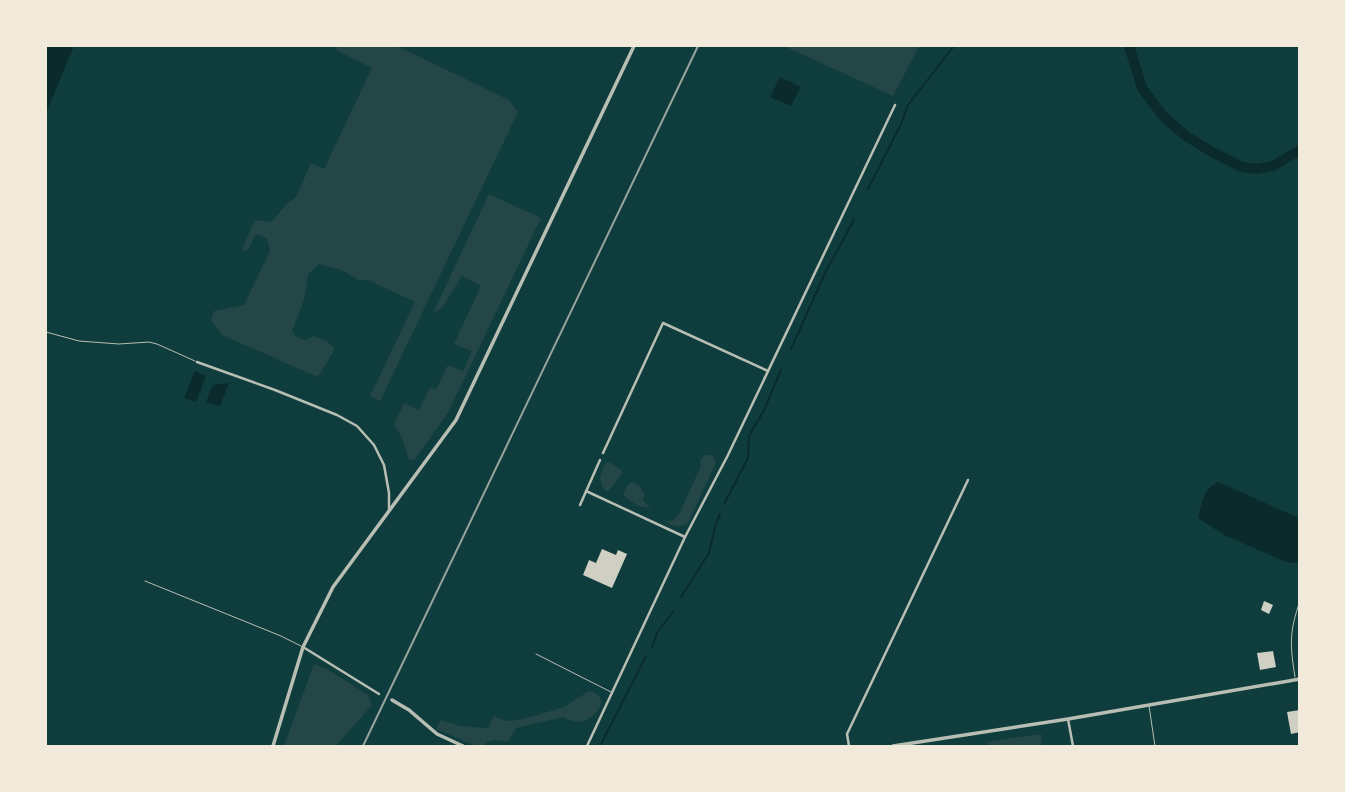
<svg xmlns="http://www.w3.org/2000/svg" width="1345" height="792" font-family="'PT Sans',sans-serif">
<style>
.green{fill:#244646}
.water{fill:#0a2a2b}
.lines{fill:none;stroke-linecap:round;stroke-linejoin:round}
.stream{stroke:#0a2a2b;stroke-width:2}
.river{stroke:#0a2a2b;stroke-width:10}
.building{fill:#cfcfc3}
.service{stroke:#b8beb3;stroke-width:1}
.minor{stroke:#b8beb3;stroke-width:2.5}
.tertiary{stroke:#b8beb3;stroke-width:3.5}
.rail{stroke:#97a49c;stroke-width:2}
</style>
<rect width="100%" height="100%" fill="#0f3d3e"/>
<g class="green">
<path d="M338,46h59l112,54 9,12 -138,289 -10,-5 45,-94 -47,-22h-10l-16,-10 -23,-6 -11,10 -4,26 -12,31 4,6 9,3 9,-4 14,6 7,7 -17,28 -96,-42 -11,-15 3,-9 30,-6 26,-54 -3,-13 -11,-4 -9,17 -5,-1 13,-30 16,2 16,-18 9,-7 15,-34 13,6 48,-101 -36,-18z"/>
<path d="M784,46h135l-26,50z"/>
<path d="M489,194l52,24 -93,195 -33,46 -6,1 -7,-22 -8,-14 10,-21 15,7 11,-23 6,3 12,-25 15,6 9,-20 -18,-7 27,-58 -19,-10 -20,32 -9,5z"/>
<path d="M706,455h7l3,7 -27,59c-7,8 -15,5 -24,1l8,-2 6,-6 22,-48 -1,-5 3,-4z"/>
<path d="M609,462l12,8 1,3 -14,19 -6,-5 -2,-10 5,-14z"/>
<path d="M632,482l7,4 6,9 -2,4 3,5 5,3c-12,2 -19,-5 -28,-12l4,-9z"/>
<path d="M314,664l13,5 41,26 4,10 -36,41h-52z"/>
<path d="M589,691c8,1 10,4 13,12 -8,16 -22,25 -38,14l-48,11 -8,14c-10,-2 -18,-4 -25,4h-7l-40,-17 5,-9 19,6 28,2 6,-12 11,5 19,-2 40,-12z"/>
<path d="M1041,734l1,12h-50l-7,-4z"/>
</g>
<g class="water">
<path d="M46,46h28l-28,67z"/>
<path d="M780,77l21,10 -10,19 -21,-9z"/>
<path d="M195,371l11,5 -10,26 -12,-4z"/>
<path d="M229,383l-9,23 -14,-4 7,-17z"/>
<path d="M1218,482l81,36v41l-3,4 -10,-1 -62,-27 -26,-17c3,-13 6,-31 20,-36z"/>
</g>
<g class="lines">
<g class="stream">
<path d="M868,189l33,-65 7,-19 46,-59"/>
<path d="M791,349l35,-78 28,-51"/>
<path d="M724,504l24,-46 1,-22 15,-26 17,-40"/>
<path d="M681,597l28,-44 6,-26 5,-13"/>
<path d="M652,647l6,-16 15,-19"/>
<path d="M600,746l46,-90"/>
</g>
<path class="river" d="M1129,46l13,42 21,28 23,20 26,16 30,15 15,2 16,-3 27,-16"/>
</g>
<g class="building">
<path d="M602,549l14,6 2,-5 9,4 -15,34 -29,-13 6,-15 7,3z"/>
<path d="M1264,601l9,4 -4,9 -8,-4z"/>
<path d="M1273,651l3,16 -16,3 -3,-17z"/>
<path d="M1300,710v22l-9,2 -4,-22z"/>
</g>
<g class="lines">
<g class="service">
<path d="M46,332l33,9 40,3 30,-2 8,2 38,17"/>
<path d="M145,581l136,55 20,10"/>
<path d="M536,654l75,38"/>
<path d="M1295,677c-5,-32 -6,-45 5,-76"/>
<path d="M1149,706l6,40"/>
</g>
<g class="minor">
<path d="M197,362l78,28 62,25 20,11 17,19 10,20 5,28v18"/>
<path d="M603,453l60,-130 105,48"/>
<path d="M586,491l99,46"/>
<path d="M580,505l20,-45"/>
<path d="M303,647l76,47"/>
<path d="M1068,719l5,27"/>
<path d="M587,746l98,-209 43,-82 167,-350"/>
<path d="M849,746l-2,-12 121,-254"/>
</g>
<g class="tertiary">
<path d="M392,700l17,10 28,24 26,12"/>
<path d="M273,746l30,-99 30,-60 123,-167 178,-374"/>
<path d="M893,746l175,-27 232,-40"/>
</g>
<path class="rail" d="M363,746l335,-700"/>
</g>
<rect width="1345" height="792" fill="none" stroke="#f1e9da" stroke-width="94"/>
</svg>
